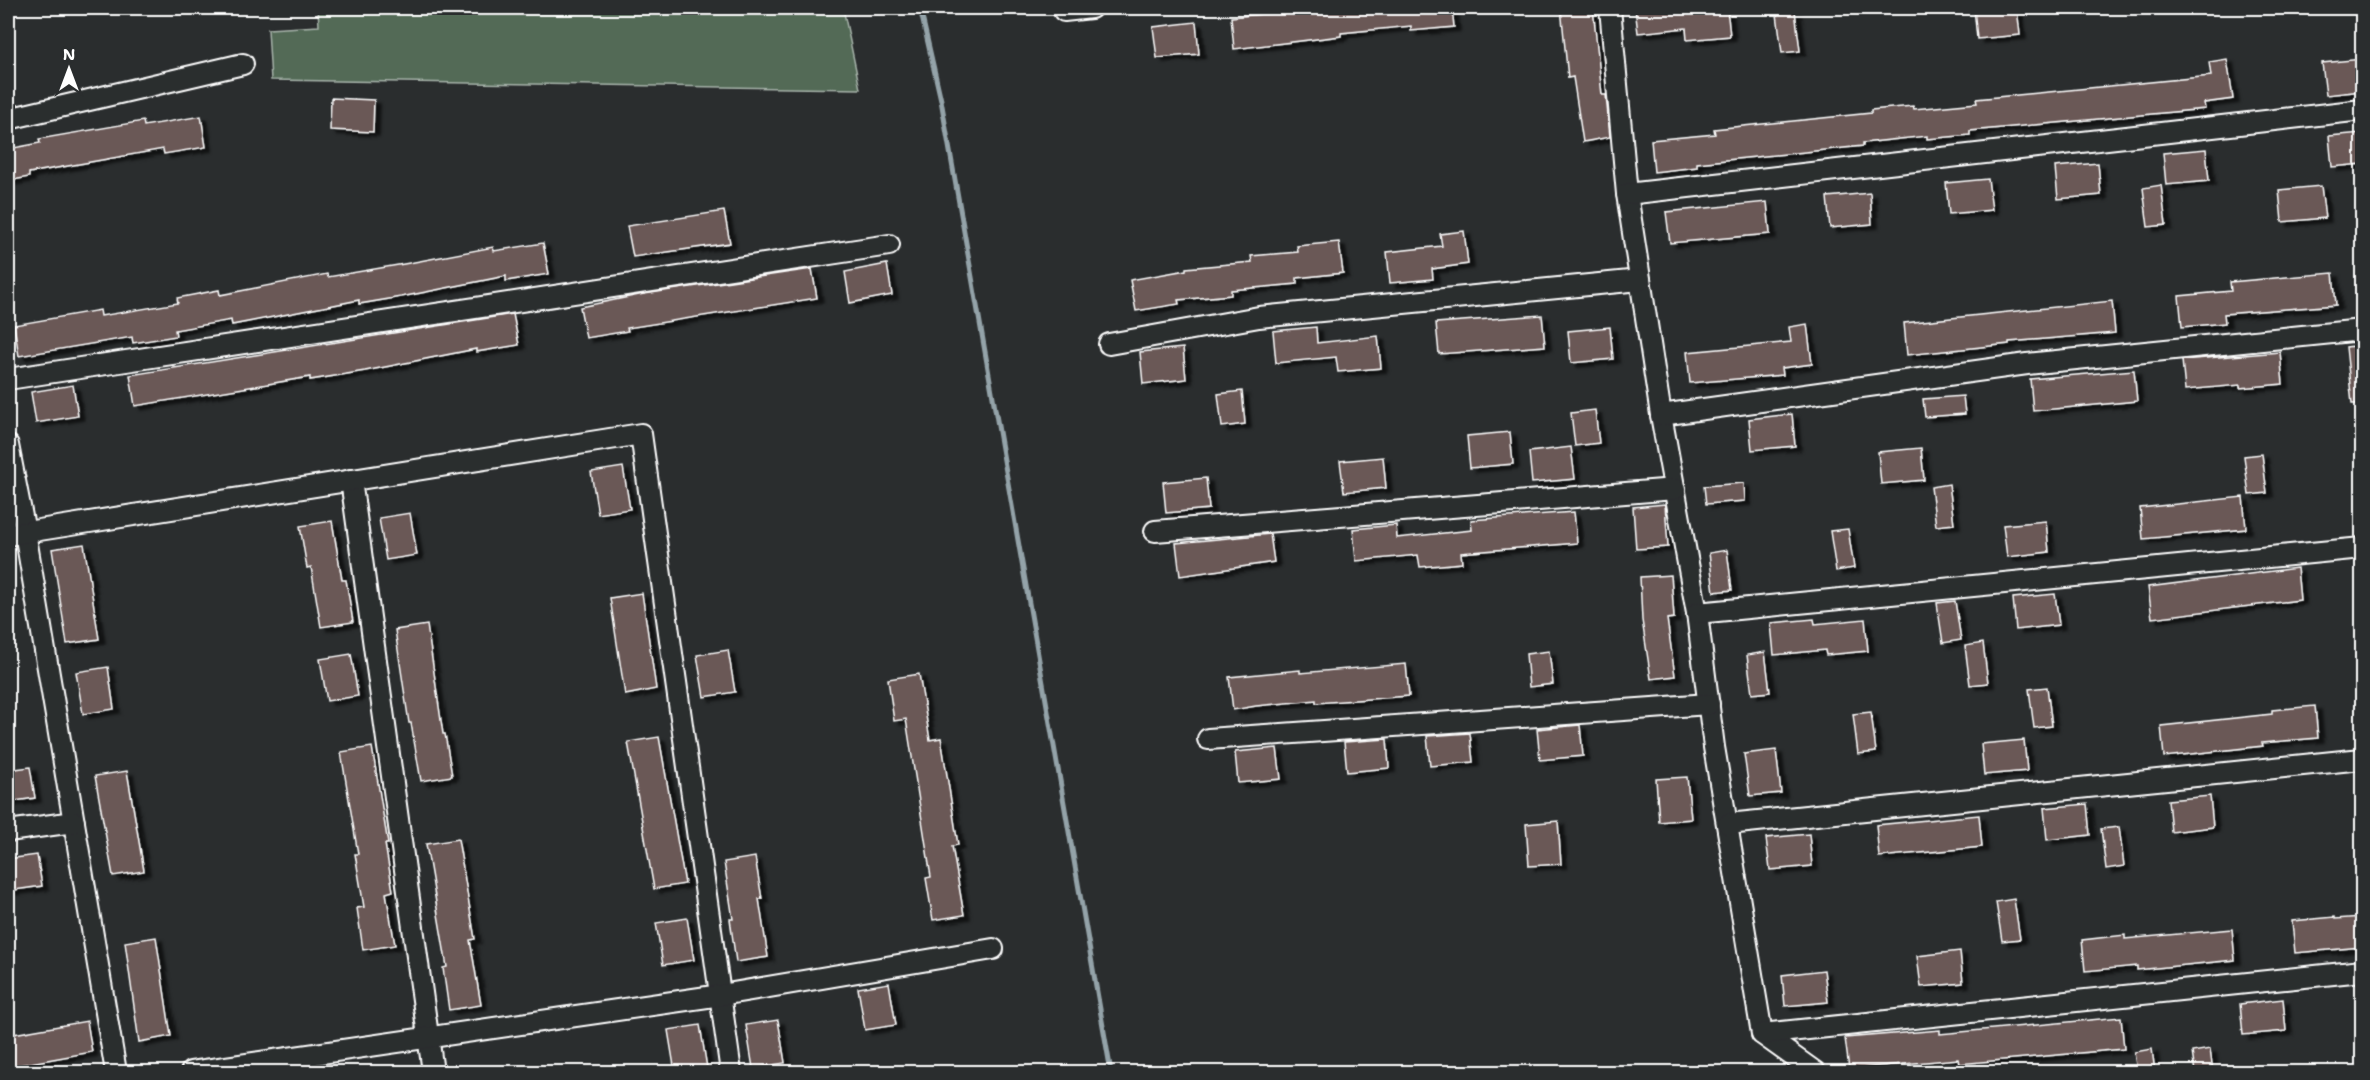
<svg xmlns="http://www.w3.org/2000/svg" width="2370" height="1080" font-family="'Shantell Sans',sans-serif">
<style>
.green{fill:#526a57;stroke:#a8b4ab;stroke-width:1.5}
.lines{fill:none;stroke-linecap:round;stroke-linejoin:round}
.stream{stroke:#94a3a9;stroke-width:5}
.building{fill:#6b5857;stroke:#fff;stroke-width:1.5;filter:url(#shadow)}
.minor-casing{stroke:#fff;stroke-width:24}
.minor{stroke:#2a2d2e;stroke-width:20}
</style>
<defs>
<filter id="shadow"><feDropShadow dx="6" dy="4" stdDeviation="1.5" flood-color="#0009"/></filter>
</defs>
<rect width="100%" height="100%" fill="#2a2d2e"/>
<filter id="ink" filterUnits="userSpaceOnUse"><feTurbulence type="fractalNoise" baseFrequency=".0167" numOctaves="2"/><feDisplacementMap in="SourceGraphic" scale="12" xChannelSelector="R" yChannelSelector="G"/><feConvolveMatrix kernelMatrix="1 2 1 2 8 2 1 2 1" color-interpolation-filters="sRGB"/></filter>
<g filter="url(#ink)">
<path class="green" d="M318,8h525l17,81 -589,-9 -3,-51 51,-3z"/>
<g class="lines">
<path class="stream" d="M920,8l21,92 170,972"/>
</g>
<g class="building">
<path d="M1307,8h145l2,19 -43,4v-5l-70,7v3l-107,13 -3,-32 64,-6v-2z"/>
<path d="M1561,8h32l9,87h4l4,42 -27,5 -10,-65 -5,1z"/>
<path d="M1635,8h44v1l48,-1 3,28 -43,4 -1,-12 -48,5z"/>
<path d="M1974,8h43l3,27 -43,4z"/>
<path d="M1795,11l5,40 -18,2 -5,-39z"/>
<path d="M1196,22l3,32 -42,4 -4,-31z"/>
<path d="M2227,59l6,40 -29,4 1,6 -235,22v4l-43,4v-3l-64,7v3l-166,17v4l-43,5 -3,-32 64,-6 -1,-5 157,-16v-3l42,-4 1,3 63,-6 -1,-4 235,-23 -2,-14z"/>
<path d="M2362,59v32l-36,4 -4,-32z"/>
<path d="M331,98l43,2 -1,32 -43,-2z"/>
<path d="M201,116l5,31 -42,7 -1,-5 -134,24v4l-21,4v-32l32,-6 -1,-4 104,-18 1,5z"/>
<path d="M2362,133v31l-30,3 -3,-31z"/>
<path d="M2206,149l3,32 -43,4 -3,-32z"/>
<path d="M2098,163l3,32 -43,4 -3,-32z"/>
<path d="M1988,179l4,31 -43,4 -3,-31z"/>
<path d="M2161,185l5,40 -18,2 -5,-39z"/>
<path d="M2321,186l4,32 -43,4 -3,-32z"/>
<path d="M1870,193l2,31 -42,4 -3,-31z"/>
<path d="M1767,202l3,32 -100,9 -4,-31z"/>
<path d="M724,211l6,32 -97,14 -6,-31z"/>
<path d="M1464,231l4,33 -36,5 1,10 -43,4 -3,-31 55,-6 -2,-12z"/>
<path d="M1339,242l4,31 -46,5v6l-66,6v5l-53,5 1,4 -43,7 -6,-31 56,-10v-2l66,-6 -1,-6 47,-4 -1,-6z"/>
<path d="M543,243l6,31 -43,7v-5l-105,21 -42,7v-4l-127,25 -1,-5 -56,10 1,6 -43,7 -1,-6 -113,19 -5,-31 86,-15 1,6 77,-13 -1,-5 42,-8 1,5 107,-21 1,3 76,-13 89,-17 1,4z"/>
<path d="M887,264l5,31 -42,8 -5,-31z"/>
<path d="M812,269l5,29 -190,30 1,3 -42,7 -6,-31 64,-13z"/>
<path d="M2333,273l3,32 -112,9 1,9 -43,4 -3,-31 52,-5 -1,-9z"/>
<path d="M2112,301l3,32 -106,9v2l-102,11 -3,-32z"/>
<path d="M513,314l6,31 -43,7v-3l-111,22 -55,9v-3l-175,29 -5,-31z"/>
<path d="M1542,315l3,31 -106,8 -3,-31z"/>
<path d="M1807,324l5,40 -30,4 1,7 -93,8 -3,-31 104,-10 -2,-15z"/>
<path d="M1316,327l1,16 61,-7 3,32 -43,4 -2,-15 -60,6 -3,-32z"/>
<path d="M1610,327l3,32 -42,4 -3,-32z"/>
<path d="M2362,345v59h-10l-6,-57z"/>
<path d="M1183,348l3,31 -43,5 -3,-32z"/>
<path d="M2280,352l3,32 -43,4v-3l-55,5 -3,-30z"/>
<path d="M2134,370l3,31 -104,10 -3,-32z"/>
<path d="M73,385l5,31 -42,7 -5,-31z"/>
<path d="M1242,391l3,33 -23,3 -4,-33z"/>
<path d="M1963,396l2,18 -40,3 -2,-18z"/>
<path d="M1595,410l4,33 -24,3 -4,-33z"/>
<path d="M1792,414l3,32 -43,4 -3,-31z"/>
<path d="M1510,432l3,32 -43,4 -3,-32z"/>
<path d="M1571,447l4,32 -43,4 -3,-31z"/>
<path d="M1921,448l3,32 -43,4 -3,-32z"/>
<path d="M2262,454l5,39 -18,2 -5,-39z"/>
<path d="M1383,457l3,31 -42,4 -4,-31z"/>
<path d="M623,467l7,42 -32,5 -7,-42z"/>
<path d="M1206,478l3,31 -43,4 -3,-31z"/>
<path d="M1744,483l1,18 -39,3 -2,-18z"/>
<path d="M1949,484l5,40 -18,2 -5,-39z"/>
<path d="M2243,497l3,32 -103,10 -3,-31z"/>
<path d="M1665,504l3,43 -32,2 -3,-42z"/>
<path d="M1574,512l3,31 -116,10 1,10 -42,4 -2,-12 -62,6 -3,-32 43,-4 1,13 75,-8 -1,-10z"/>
<path d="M410,513l7,42 -31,5 -7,-42z"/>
<path d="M332,521l10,59h4l7,42 -32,5 -10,-60 -4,1 -7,-42z"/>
<path d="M2046,521l3,31 -42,5 -4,-32z"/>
<path d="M1848,529l6,39 -18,3 -6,-40z"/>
<path d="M1270,534l4,28 -94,14 -4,-33z"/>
<path d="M84,544l15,95 -32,5 -15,-95z"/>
<path d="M1727,550l5,40 -18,2 -5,-39z"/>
<path d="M2297,568l3,32 -148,18 -4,-31z"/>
<path d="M1671,575l3,43 -7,1 8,57 -24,3 -9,-59 -2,-43z"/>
<path d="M642,593l14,96 -31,6 -15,-97z"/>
<path d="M2055,594l4,31 -43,5 -3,-32z"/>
<path d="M1955,601l6,39 -18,3 -6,-40z"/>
<path d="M1814,619l1,5 50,-5 3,32 -42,4 -1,-5 -51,5 -3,-32z"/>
<path d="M427,625l16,109h2l7,42 -31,5 -10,-58h-2l-14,-93z"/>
<path d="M1983,643l5,40 -18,2 -5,-39z"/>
<path d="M728,650l7,42 -31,5 -7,-42z"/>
<path d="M1549,651l4,33 -24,3 -3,-33z"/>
<path d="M1765,652l5,40 -18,2 -5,-39z"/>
<path d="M351,654l7,42 -31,5 -7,-42z"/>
<path d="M1406,664l3,32 -93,7v-3l-60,6 -23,4 -4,-33 71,-7v3z"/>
<path d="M108,667l6,42 -31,5 -7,-42z"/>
<path d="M919,674l11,66 11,-2 17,107 -6,1 12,69 -31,5 -7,-42 5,-1 -25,-158 -12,2 -6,-42z"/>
<path d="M2047,687l5,39 -18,2 -5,-39z"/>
<path d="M2315,706l3,32 -56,5 1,3 -99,11 -3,-31 111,-12v-4z"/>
<path d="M1871,712l5,40 -18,2 -5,-40z"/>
<path d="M1580,725l3,31 -43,4 -3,-31z"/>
<path d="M1470,733l3,29 -43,4 -3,-30z"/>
<path d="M659,737l26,147 -31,5 -26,-147z"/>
<path d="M1387,739l2,29 -42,4 -3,-30z"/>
<path d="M2024,740l3,31 -43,4 -3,-31z"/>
<path d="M372,747l16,97h-3l8,47 -7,2 9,52 -32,5 -6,-42 7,-1 -9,-53h3l-17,-102z"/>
<path d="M1277,748l4,31 -43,4 -3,-31z"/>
<path d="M1776,750l5,43 -31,3 -6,-42z"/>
<path d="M30,767l5,31 -27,4v-32z"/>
<path d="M127,771l17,100 -31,5 -18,-100z"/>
<path d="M1687,777l4,42 -32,3 -3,-43z"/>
<path d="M2210,796l3,31 -42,5 -3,-32z"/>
<path d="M2087,804l3,31 -43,5 -3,-32z"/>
<path d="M1979,815l3,32 -103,10 -3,-32z"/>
<path d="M1558,821l3,43 -32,2 -3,-42z"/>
<path d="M2119,827l5,39 -18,3 -5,-40z"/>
<path d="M1809,834l3,32 -42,4 -4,-32z"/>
<path d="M458,839l17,100 -5,1 11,65 -32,5 -6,-42 4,-1 -21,-123z"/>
<path d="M37,855l5,31 -34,5v-32z"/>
<path d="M755,857l7,42h-3l9,58 -32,5 -6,-43h3l-9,-57z"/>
<path d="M2014,899l6,40 -18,2 -6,-39z"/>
<path d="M2335,917v2l27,-2v30l-67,6 -3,-32z"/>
<path d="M687,918l7,42 -31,5 -7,-42z"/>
<path d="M2232,929l3,31 -98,10v-4l-52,5 -3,-31 43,-5v4z"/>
<path d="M156,937l15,99 -32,6 -14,-100z"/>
<path d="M1960,951l3,32 -42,4 -4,-31z"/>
<path d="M1824,970l4,32 -43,4 -3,-31z"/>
<path d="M889,983l7,42 -31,5 -7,-42z"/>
<path d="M2283,999l3,32 -43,4 -3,-31z"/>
<path d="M2121,1017l3,32 -165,15 -1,-5 -109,10 -4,-31 95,-8v4z"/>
<path d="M778,1020l7,43 -32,5 -7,-43z"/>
<path d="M87,1021l5,31 -84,15v-32z"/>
<path d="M700,1025l7,43 -32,4 -7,-42z"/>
<path d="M2152,1049l3,23h-18l-3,-20z"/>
<path d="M2210,1049l3,23h-18l-3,-20z"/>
</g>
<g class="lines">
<defs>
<g id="minor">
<path d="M1610,8l17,186 34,221 36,198 17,134 48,287 53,38"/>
<path d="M1064,11l27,-3"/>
<path d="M8,119l235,-55"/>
<path d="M1627,194l735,-84"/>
<path d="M1109,344l150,-27 381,-37"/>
<path d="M8,379l881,-134"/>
<path d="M1661,415l366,-51 335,-34"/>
<path d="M8,445l17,87 91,540"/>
<path d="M351,480l82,592"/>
<path d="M1155,531l520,-42"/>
<path d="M8,535l633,-101 90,638"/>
<path d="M1697,613l665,-65"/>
<path d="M1208,739l501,-35"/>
<path d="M1728,824l634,-65"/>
<path d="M8,831l66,-9"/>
<path d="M1762,1034l600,-63"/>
<path d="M191,1072l530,-77 272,-46"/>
</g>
</defs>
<use href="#minor" class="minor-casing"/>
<use href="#minor" class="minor"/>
</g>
</g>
<rect width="2370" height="1080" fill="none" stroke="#2a2d2e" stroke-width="30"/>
<rect x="15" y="15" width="2340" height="1050" fill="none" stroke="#fff" stroke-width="2" filter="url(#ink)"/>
<g transform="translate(69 69)" stroke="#2a2d2e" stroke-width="4.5" paint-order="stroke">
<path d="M0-4.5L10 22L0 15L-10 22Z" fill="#ffffff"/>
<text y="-9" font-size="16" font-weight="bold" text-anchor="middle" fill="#ffffff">N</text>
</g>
</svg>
